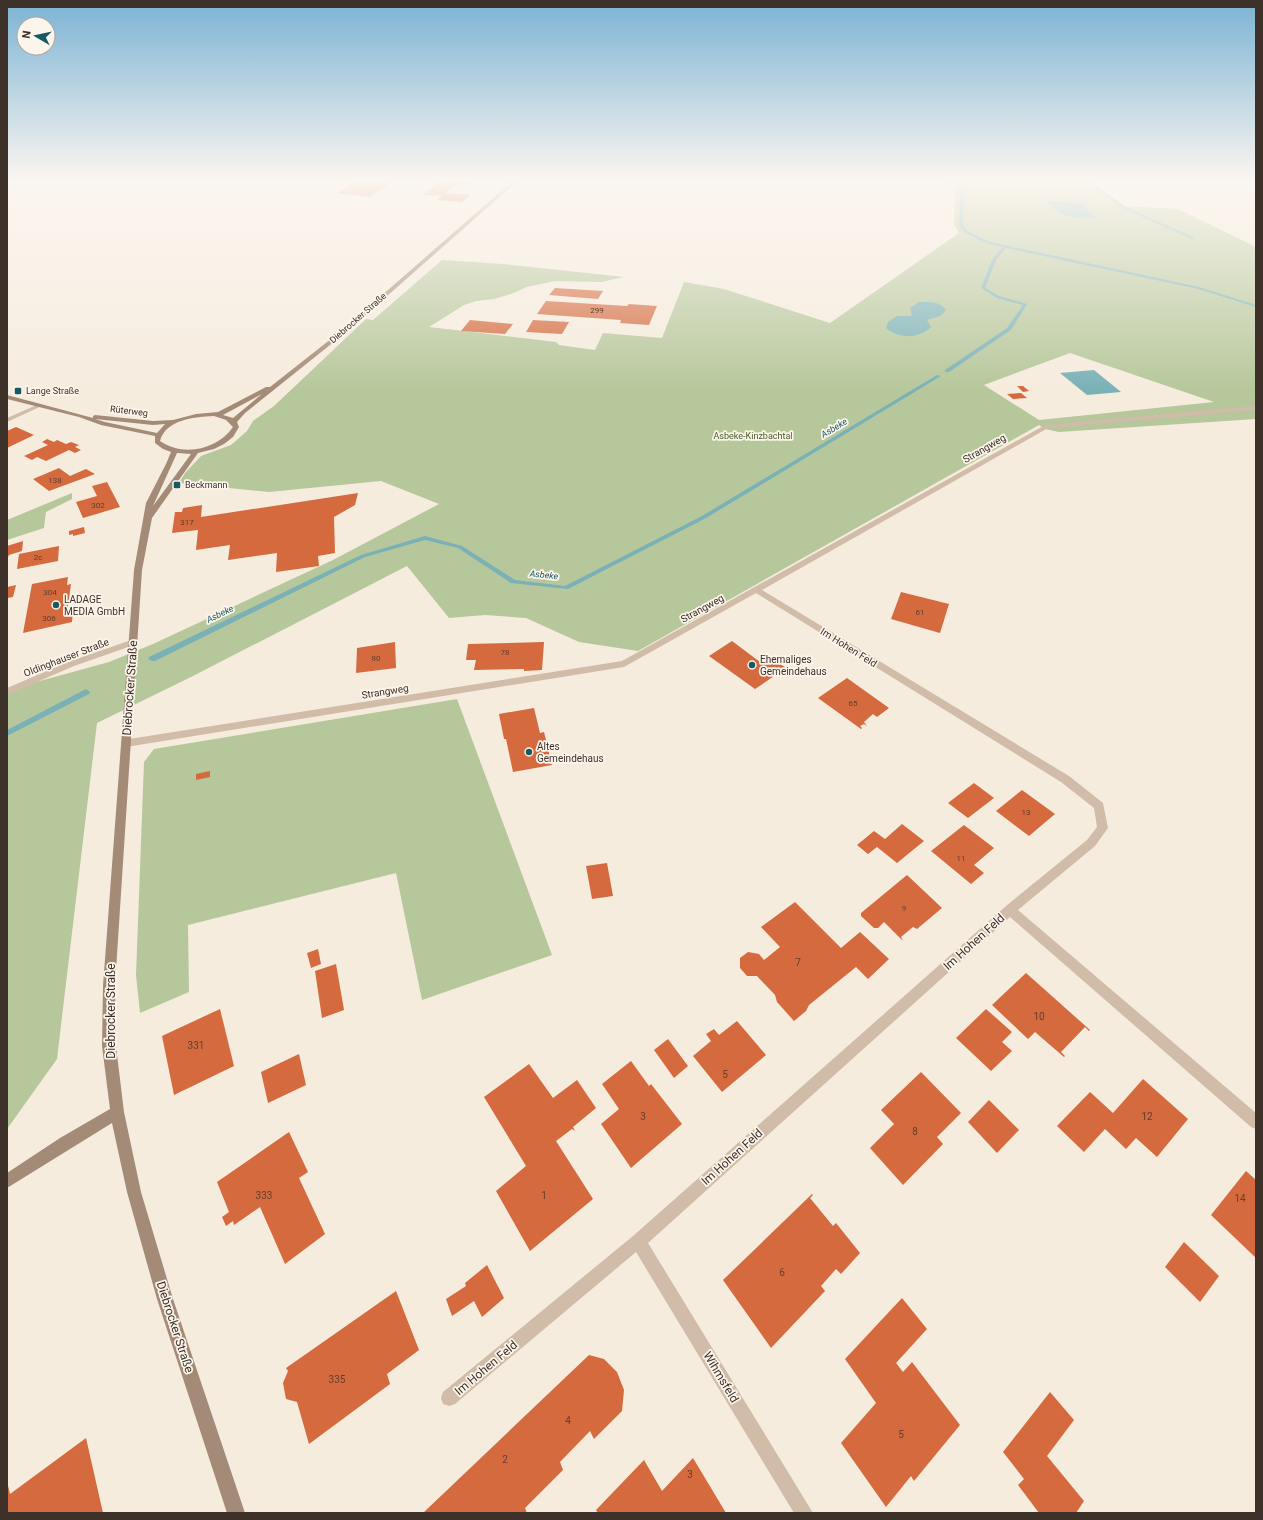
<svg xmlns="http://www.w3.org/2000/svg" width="1263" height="1520" font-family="Roboto,sans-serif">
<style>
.green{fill:#b6c79b;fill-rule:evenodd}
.water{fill:#79b1b6}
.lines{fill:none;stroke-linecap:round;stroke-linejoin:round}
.stream{fill:#79b1b6;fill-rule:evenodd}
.building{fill:#d46a3d}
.street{fill:#d0bca8;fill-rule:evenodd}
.secondary{fill:#a48b78;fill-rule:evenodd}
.poi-dot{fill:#185a63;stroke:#fcf5eb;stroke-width:1.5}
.labels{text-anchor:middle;stroke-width:3.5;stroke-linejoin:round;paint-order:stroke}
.number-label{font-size:8px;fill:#623e2e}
.far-street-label{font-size:9px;fill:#3c3029;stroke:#fcf5eb}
.far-poi-label{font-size:9px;fill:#3c3029;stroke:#fcf5eb;text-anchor:start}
.far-water-label{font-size:9px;font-style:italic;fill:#185a63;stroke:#fcf5eb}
.far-park-label{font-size:9px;fill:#475d29;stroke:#fcf5eb}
.street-label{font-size:10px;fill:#3c3029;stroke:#fcf5eb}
.poi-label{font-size:10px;fill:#3c3029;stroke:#fcf5eb;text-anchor:start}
.near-number-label{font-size:10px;fill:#623e2e}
.near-street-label{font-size:12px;fill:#3c3029;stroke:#fcf5eb}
</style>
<rect width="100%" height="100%" fill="#f6ecde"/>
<g class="green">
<path d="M949,179h136l38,27 55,3 78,38v172l-197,13 -14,-3 -6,-4 -401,226 -59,-9 -53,-24 -41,-3 -36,3 -42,-52 -214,110 -96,47 -40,336 -50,70v-439l102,-28 44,-18 180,-84 106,-56 -58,-23 -112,11 -90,-9 6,-10 16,-17 30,-11 16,-14 6,-10 21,-15 92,-87 7,1 69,-60 62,4 120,13 -23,5 -46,-1 -28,6 -16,7 -17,5 -18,2 -12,4 -35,22 127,15 3,3 36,5 8,-17 59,5 22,-56 40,7 106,34 129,-90 -5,-9 1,-28zM1070,353l144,49 -175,18 -55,-35z"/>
<path d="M72,493v6l-26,13 -2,16 -37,12v-20z"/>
<path d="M457,699l95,256 -130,45 -26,-127 -208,52 1,67 -49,21 -4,-38 8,-213 10,-13z"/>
</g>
<g class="water">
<path d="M1048,202h18l20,4 1,4 9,7c-17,3 -39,0 -48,-15z"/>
<path d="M919,302c10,0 21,-1 27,8l-6,6 -13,4 4,7c-12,12 -32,12 -45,1l2,-6 9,-6h15l-2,-8z"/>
<path d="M1094,370l27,22 -34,3 -27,-22z"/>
</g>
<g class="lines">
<g class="stream">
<path d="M955,179h3l6,17 -1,29 4,6 23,11 209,45 57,18v2l-58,-18 -192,-41 -10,12 -11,28 14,8 28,8 -16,26 -62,42h-4v-2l62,-42 16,-23 -26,-7 -16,-10 11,-28 11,-13 -15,-3 -23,-11 -6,-8 1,-29z"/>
<path d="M1082,179h4l40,28 69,31 -3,1 -68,-30z"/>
<path d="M937,375l4,1 -235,142 -138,71 -57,-6 -53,-35 -33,-8 -60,17 -210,104h-3l-4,-2 1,-2 212,-102 64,-19 37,10 53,34 50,6 137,-70z"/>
<path d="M86,689l4,3 -1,2 -82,42v-6z"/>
</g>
</g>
<g class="building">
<path d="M359,179h37l-26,18 -33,-4z"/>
<path d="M425,179h52l-7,6 -12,-1 -12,9 24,2 -8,7 -25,-2 5,-4 -20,-1 18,-13z"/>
<path d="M555,288l48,3 -5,8 -49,-4z"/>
<path d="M546,301l81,5 2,-2 28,2 -8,19 -29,-2 1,-3 -84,-6z"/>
<path d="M470,320l43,4 -8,10 -44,-3z"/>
<path d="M533,320l36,2 -7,12 -36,-2z"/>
<path d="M1017,386h6l6,5 -6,1z"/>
<path d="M1021,393l6,5 -14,1 -6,-5z"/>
<path d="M16,427l18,8 -27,13v-17z"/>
<path d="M47,439l7,3 3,-2 9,4 5,-2 8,3 -4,2 6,3 -6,3 -6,-3 -23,11 -9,-4 -5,3 -8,-4 24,-11 -6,-3z"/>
<path d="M59,468l11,8 16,-7 9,5 -46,17 -16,-12z"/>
<path d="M107,482l13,25 -37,11 -7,-16 21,-6 -5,-10z"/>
<path d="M358,493l-3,12 -21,12 1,36 -17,3 1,10 -43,6 1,-19 -49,7 2,-15 -34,5 2,-20 -26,3 3,-21h7l1,-4 19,-3 -1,12z"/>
<path d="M84,527l1,6 -12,3v-2l-4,1v-4z"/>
<path d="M23,541l-1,10 -13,4 -2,4v-13z"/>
<path d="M59,546l-1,15 -41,8 2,-15z"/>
<path d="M68,577l-1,8 4,-1 -4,29 6,-1 -1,10 -49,11 9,-49z"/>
<path d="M16,585l-3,12 -6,1v-11z"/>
<path d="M901,592l48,12 -9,29 -49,-14z"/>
<path d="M732,641l28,21 9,-6 17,12 -31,21 -46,-33z"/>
<path d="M395,642l1,26 -40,5 1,-25z"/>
<path d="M544,642l-2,28 -18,1v-2l-50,1 2,-10h-10l2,-16z"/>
<path d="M847,678l42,30 -12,9 -4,-3 -9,8 3,4 -3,-2 -4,2 2,2 -1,1 -43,-31z"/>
<path d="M534,708l6,25 4,-1 8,33 -39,7 -7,-33h-2l-5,-25z"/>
<path d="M210,771v6l-14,3v-6z"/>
<path d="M974,783l20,15 -26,20 -20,-15z"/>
<path d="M1022,790l33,24 -26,22 -33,-25z"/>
<path d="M902,824l22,17 -27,22 -20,-16 -9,7 -11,-9 17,-14 11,8z"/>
<path d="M964,825l30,23 -20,17 10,8 -13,11 -40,-33z"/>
<path d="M607,863l6,33 -21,3 -6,-33z"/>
<path d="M907,875l35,33 -25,21 -4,-2 -12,10 2,4 -19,-19 -6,6h-4l-13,-12v-3z"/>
<path d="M795,902l46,46 19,-16 29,27 -21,20 -12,-12 -47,38 -3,6 -12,10 -17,-19 -2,-7 -18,-19h-10l-7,-8v-10l8,-6 11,2 5,6 16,-13 -19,-20z"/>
<path d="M318,949l3,15 -10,4 -4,-15z"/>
<path d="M336,964l8,46 -22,8 -7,-47z"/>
<path d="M1026,973l64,57 -1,1 -4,-4 -24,25 4,4 -1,1 -29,-25 -7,7 -36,-34z"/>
<path d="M220,1009l14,57 -60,29 -12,-59z"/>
<path d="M986,1009l26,23 -10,10 10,9 -21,20 -35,-33z"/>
<path d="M737,1021l29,34 -44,37 -29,-36 18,-15 -5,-7 8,-5 5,6z"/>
<path d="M668,1039l20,27 -14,12 -20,-28z"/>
<path d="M299,1054l7,31 -38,18 -7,-31z"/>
<path d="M631,1061l18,25 2,-2 31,40 -51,44 -30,-44 18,-15 -17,-25z"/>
<path d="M529,1064l24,34 24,-18 19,28 -23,19 2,4 -3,-2 -16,12 37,58 -63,52 -34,-60 30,-25 -42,-69z"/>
<path d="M921,1072l40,41 -24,24 6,7 -40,41 -33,-37 24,-24 -13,-14z"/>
<path d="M1143,1079l45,40 -31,38 -21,-19 -10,11 -21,-20 -21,23 -27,-26 33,-34 23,21z"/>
<path d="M989,1100l30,30 -22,23 -29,-31z"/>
<path d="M289,1132l19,40 -9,6 26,56 -40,30 -25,-57 -26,18 -1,-4 -7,5 -4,-9 7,-5 -12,-30z"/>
<path d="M1246,1171l10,9v78l-45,-43z"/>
<path d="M812,1194l1,1 -3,3 23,28 3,-3 24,30 -19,21 -5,-5 -15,17 4,5 -54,57 -48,-68z"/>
<path d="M1184,1242l35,34 -19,26 -35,-35z"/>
<path d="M487,1265l17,33 -22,19 -8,-16 -22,15 -6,-17 20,-13 -1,-3z"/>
<path d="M396,1291l23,59 -32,24 3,10 -81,60 -12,-42 -11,-3 -3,-16 5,-12 -2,-3z"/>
<path d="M902,1298l25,31 -31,34 7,9 9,-10 48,63 -46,56 -3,-5 -25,31 -45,-64 35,-40 -31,-44z"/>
<path d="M589,1355l15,4 13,13 7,18 -2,21 -28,28 -4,-8 -30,31 3,8 -38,38 2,5h-104z"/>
<path d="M1050,1392l24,28 -27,36 37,45 -8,12h-37l-21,-28 6,-6 -21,-27z"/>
<path d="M86,1438l17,75h-96v-32l3,13z"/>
<path d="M693,1458l33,55h-128l-2,-3 48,-50 18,31z"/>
</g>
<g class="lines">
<g class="street">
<path d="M39,404l5,1 -37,17v-4z"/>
<path d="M1256,406v4l-208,18 -286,162 307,186 34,27 5,25 -13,18 -77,64 238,203v16l-5,-2 -241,-210 -362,326 165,270h-19l-158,-261 -181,152 -6,2 -6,-2 -2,-6 2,-6 190,-156 373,-330 81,-66 10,-13 -3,-19 -33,-26 -305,-189 -132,74 -498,80 -5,-4 2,-3 499,-79 423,-236z"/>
<path d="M134,639l4,3 -1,2 -63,22 -67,29v-7l61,-26z"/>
</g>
<path class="secondary" d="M515,179h5l-175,154 -100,80 -8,9 2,5 -6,10 -9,7 -10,5 -16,4 -46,65 -10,52 -27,416 1,60 8,66 17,80 32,107 72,214h-18l-70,-214 -30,-107 -15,-69 -105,65v-15l53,-35 50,-29 -8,-63 1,-60 31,-416 12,-67 20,-39 5,-12 -8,-3 -8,-6v-7l-54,-11 -22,-8 -72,-18v-4l86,23v-2l2,-1 58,6 20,-1 23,-6 22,-2 48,-25h4l71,-56zM262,394l-29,24 -10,-3zM214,416l12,4 7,7c-16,23 -50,30 -73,14 6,-22 35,-24 54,-25zM95,419l58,6 12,-1 -8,9 -52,-11zM177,453l14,1 -38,52z"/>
</g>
<linearGradient id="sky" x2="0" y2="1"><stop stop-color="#7bb3d4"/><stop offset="0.46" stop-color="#fbf6f0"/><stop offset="1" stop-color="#fbf6f0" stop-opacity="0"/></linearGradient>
<rect width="1263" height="392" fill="url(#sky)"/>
<g class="poi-dot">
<rect x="14" y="387" width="8" height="8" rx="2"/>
<rect x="173" y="481" width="8" height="8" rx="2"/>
<circle cx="56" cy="605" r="4"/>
<circle cx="752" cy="665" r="4"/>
<circle cx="529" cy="752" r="4"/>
</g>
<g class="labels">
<g class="number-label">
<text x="597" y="313">299</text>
<text x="55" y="483">138</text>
<text x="98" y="508">302</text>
<text x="187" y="525">317</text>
<text x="38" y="560">2c</text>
<text x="50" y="595">304</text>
<text x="920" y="615">61</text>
<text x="49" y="621">306</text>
<text x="505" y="655">78</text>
<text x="376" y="661">80</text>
<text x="853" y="706">65</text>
<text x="1026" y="815">13</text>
<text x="961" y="861">11</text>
<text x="904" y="911">9</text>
</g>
<g class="far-street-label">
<text transform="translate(358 318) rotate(-41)" y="3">Diebrocker Straße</text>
<text transform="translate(129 411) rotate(7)" y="3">Rüterweg</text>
</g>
<g class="far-poi-label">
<text x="26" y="394">Lange Straße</text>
<text x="185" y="488">Beckmann</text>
</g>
<g class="far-water-label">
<text transform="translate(834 428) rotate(-31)" y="3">Asbeke</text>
<text transform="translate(544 575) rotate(6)" y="3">Asbeke</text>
<text transform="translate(220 614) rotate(-26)" y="3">Asbeke</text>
</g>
<g class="far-park-label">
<text x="753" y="439">Asbeke-Kinzbachtal</text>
</g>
<g class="street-label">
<text transform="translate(984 448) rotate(-30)" y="4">Strangweg</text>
<text transform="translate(702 608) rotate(-29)" y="4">Strangweg</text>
<text transform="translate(849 647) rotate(32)" y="4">Im Hohen Feld</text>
<text transform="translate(66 657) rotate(-21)" y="4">Oldinghauser Straße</text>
<text transform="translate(385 691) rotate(-9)" y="4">Strangweg</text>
</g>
<g class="poi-label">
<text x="64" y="603">LADAGE<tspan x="64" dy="12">MEDIA GmbH</tspan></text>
<text x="760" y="663">Ehemaliges<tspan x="760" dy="12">Gemeindehaus</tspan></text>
<text x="537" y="750">Altes<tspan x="537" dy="12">Gemeindehaus</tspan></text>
</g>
<g class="near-number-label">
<text x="798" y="966">7</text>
<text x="1039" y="1020">10</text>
<text x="196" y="1049">331</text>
<text x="725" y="1078">5</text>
<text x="643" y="1120">3</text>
<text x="1147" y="1120">12</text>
<text x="915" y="1135">8</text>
<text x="264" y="1199">333</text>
<text x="544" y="1199">1</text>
<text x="1240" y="1202">14</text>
<text x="782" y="1276">6</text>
<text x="337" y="1383">335</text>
<text x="568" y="1424">4</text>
<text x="901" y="1438">5</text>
<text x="505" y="1463">2</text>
<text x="690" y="1478">3</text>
</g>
<g class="near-street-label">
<text transform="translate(130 688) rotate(-86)" y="4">Diebrocker Straße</text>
<text transform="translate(974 942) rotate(-42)" y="4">Im Hohen Feld</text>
<text transform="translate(111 1011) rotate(-90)" y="4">Diebrocker Straße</text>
<text transform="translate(732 1157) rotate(-42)" y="4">Im Hohen Feld</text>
<text transform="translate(175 1327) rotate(72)" y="4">Diebrocker Straße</text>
<text transform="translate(486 1368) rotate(-40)" y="4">Im Hohen Feld</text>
<text transform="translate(721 1377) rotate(59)" y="4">Wihmsfeld</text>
</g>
</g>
<rect width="1263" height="1520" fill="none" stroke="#3c3029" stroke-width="16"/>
<g transform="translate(36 36) rotate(279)"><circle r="19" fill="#fcf5eb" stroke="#afa69d"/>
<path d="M0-3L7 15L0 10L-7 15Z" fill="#185a63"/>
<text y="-6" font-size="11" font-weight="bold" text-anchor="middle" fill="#3c3029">N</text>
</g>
</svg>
